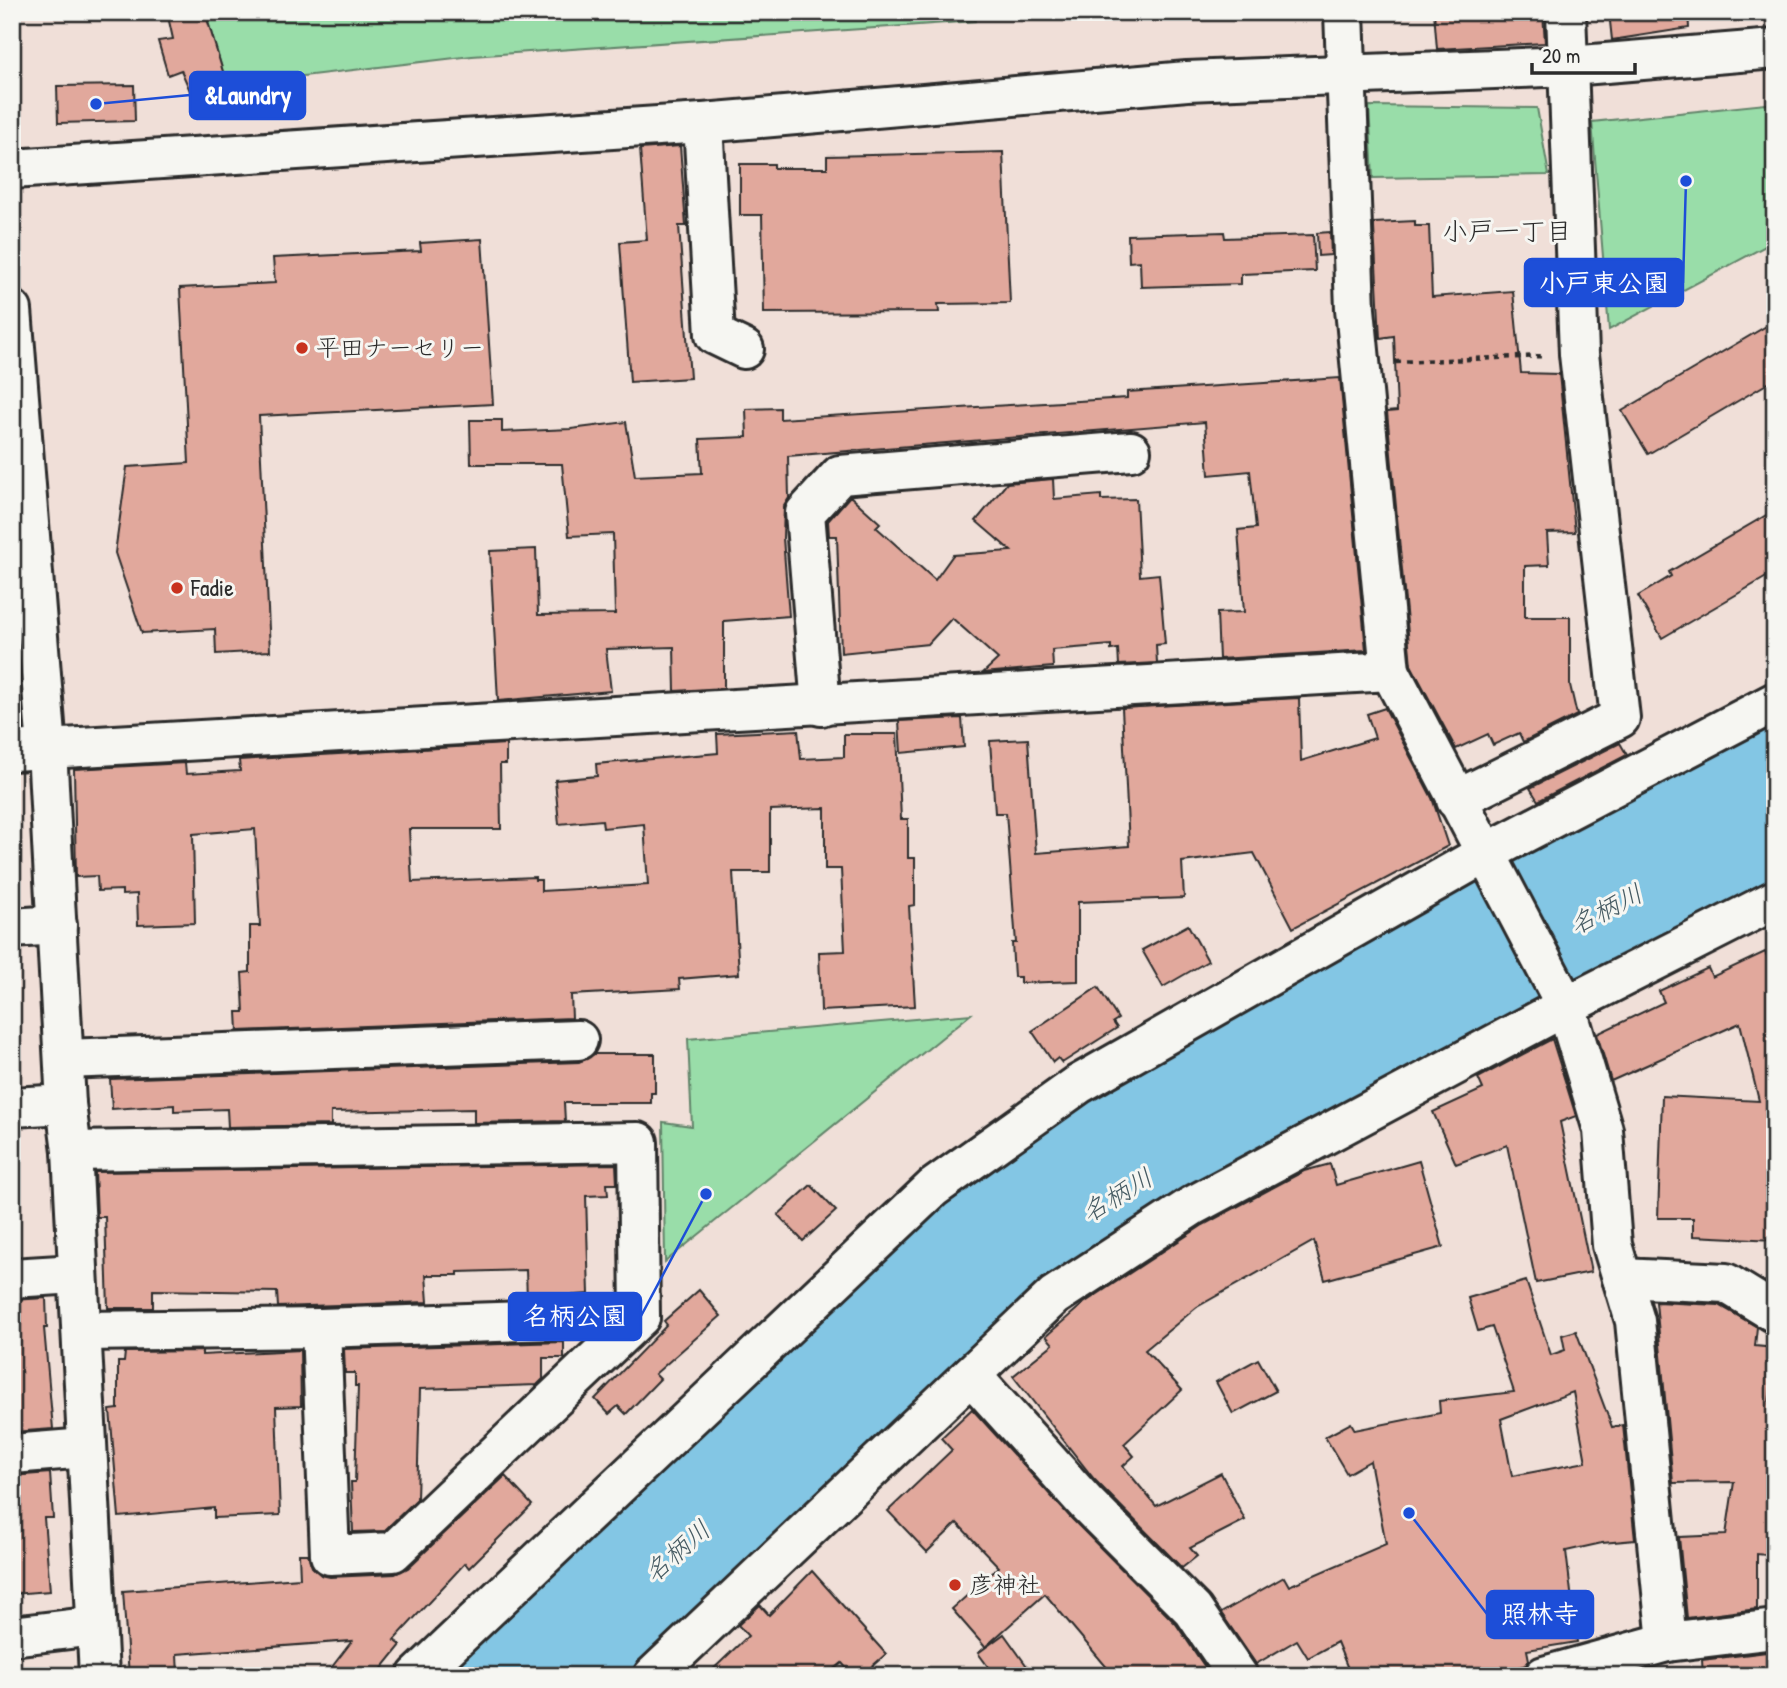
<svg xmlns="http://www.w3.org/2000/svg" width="1787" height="1688" font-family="'Patrick Hand','Klee One',sans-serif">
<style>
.green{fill:#99dda9;stroke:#62846a;stroke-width:2}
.water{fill:#83c6e4;stroke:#60889a;stroke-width:2}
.building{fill:#e1a89c;stroke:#2b2b2b;stroke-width:2;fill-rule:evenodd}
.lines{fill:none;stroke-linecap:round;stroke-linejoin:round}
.minor-casing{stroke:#2b2b2b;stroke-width:44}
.path{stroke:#2b2b2b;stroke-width:4.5;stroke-dasharray:5 5;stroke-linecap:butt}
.minor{stroke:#f6f6f2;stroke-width:38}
.poi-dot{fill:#c8321e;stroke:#f6f6f2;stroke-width:2.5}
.labels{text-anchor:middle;stroke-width:6;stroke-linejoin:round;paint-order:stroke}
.poi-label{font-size:24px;fill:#2b2b2b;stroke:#f6f6f2;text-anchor:start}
.neighbourhood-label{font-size:26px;fill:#2b2b2b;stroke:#f6f6f2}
.water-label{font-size:26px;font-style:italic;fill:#455a62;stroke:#f6f6f2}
.leader{fill:none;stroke:#1d4ed8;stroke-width:2.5}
.callout-dot{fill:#1d4ed8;stroke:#f6f6f2;stroke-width:2.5}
.callout{fill:#1d4ed8;stroke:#1d4ed8;stroke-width:2.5}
.callout-label{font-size:26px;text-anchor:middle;font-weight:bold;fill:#fff}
</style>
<rect width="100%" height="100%" fill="#f0dfd8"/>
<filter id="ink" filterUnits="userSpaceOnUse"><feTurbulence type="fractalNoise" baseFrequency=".0143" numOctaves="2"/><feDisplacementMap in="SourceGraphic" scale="14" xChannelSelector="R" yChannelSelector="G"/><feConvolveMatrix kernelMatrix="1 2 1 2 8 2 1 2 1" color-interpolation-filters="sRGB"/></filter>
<g filter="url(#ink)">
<g class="green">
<path d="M205,12h770v9l-503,35 -245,29z"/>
<path d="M1775,103v138l-166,89 -17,-208z"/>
<path d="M1369,106l168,2 12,67 -176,3z"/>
<path d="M971,1014l-306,248 -2,-140 29,4 -4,-87z"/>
</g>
<path class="water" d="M1775,724v153l-364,188 -242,141 -121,77 -92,77 -326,316h-193l498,-473 89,-67 449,-255z"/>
<g class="building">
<path d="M167,12h38l22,73 -36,8 -10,-23 -13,5 -10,-34 15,-2z"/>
<path d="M1434,12h109l2,31 -108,6z"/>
<path d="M1609,12h79l1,16 -77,12z"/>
<path d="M134,85l1,36 -77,2 -1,-37z"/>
<path d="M680,146l6,80h-7l11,152 -60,4 -10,-140 27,-2 -7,-91z"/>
<path d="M1003,152l7,151 -72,1 1,8 -175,1 -2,-98h-22v-51h34v4h53v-12z"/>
<path d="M1415,221v5h14l3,71 81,-6 8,82 38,1 16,158 -28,1 2,32 -24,1v51h45v68l7,30 -54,27 -4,-9 -26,12 -5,-11 -32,15 -45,-84 -24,-253 10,-1 -3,-75 -14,2 -6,-110v-5z"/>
<path d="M1224,232l1,6 88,-3 2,36 -74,3v10l-100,3 -1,-26 -11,1 -1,-27z"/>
<path d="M1330,232l1,23 -13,1 -1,-23z"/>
<path d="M482,239l11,165 -234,12 11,235 -54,3 -1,-25 -73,4 -27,-80 12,-86 62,-4 -9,-175 95,-5 -2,-25 148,-7 -1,-8z"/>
<path d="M1775,321v58l-127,75 -26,-43z"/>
<path d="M1340,378l26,272 -147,9 -2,-46 27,-1 -6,-82 18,-2 -6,-57 -41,4 -4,-53 -417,34 1,42 -5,8 -1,32 6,78 -65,5v67l-49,3 -1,-44 -68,2 5,42 -113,10 -8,-150 46,-2 2,66 77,-1 -2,-80 -44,2 -7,-72h-91l-1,-44h32v12l69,-3 55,-7 9,54 67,-3 -2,-34 47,-2 -1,-28 34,-1v11l347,-21v-6z"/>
<path d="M1053,479l1,20 47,-4v5l35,-1 4,77 19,-2 6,70 -9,1 1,18 -38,2 -1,-16 -7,1v-5l-59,5 1,17 -70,6 15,-14 -46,-41 -24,26 -87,9 -4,-117h-8l-1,-15 22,-25 30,27 -4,4 59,53 18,-25 58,-4 -35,-30 31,-38z"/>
<path d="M1775,510v62l-113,66 -24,-42 33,-20 -2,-4z"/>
<path d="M1299,698l2,63 74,-23 -8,-24 18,-6 47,90 16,48 -155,82 -39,-75 -72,9 2,36 -106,4v79l-58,2v-6h-6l-2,-34h4l-10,-130h-11l-5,-72 38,-2 8,114 93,-7 -7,-138z"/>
<path d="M962,718l2,29 -63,6 -2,-32z"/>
<path d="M798,730l3,29 43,-2v-23h53l4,85h7v39h7v47l-6,1 6,100 -94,5 -2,-59 26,-1 -4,-82h-16v-61l-55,2v62h-37l6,102 -60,5 1,10 -109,6 1,23 -334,13 -1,-19h7l-2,-39 8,-1v-46h10l-5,-97 -62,5 2,89 -57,2 -1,-31 -15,1v-5l-24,1 -1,-15 -21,1 -2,-108 111,-6 1,11 54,-3 -1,-11 267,-16v20h-6l1,65h-92l3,53 123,-5v3h6v11l107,-6 -4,-61 -41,4 -1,-8 -43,4 -4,-44 42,-4 -1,-12 122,-11 -1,-19z"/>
<path d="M1620,743l7,12 -89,46 -8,-13z"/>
<path d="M1188,925l20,36 -45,26 -21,-37z"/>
<path d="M1765,952l10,20v268l-82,-4v-18h-35l4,-122 97,5 -19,-78 -129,58 -14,-47 67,-32 -5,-11 49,-23 4,9z"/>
<path d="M1098,987l20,32 -5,3 4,6 -55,35 -4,-5 -5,4 -21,-31z"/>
<path d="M1552,1039l24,77 -16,6 31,150 -55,11 -29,-138 -51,19 -23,-52 50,-23 -5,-11z"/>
<path d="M594,1054h61v39h-4v10h-87l1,18 -91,2v-14l-143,3v13l-103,2 -1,-18 -53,2v-6l-62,4 -2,-30 469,-17z"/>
<path d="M1419,1161l24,86 -118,33 -11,-39 -117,66 -52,43 37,40 -58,54 10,12 -11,10 33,40 65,-33 24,47 -55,28 7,8 -15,12 -88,-89 -81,-103 40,-32 -7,-8 38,-33 119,-78 101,-54 26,-7 6,21z"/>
<path d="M616,1164l1,20h-10l1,11 -22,1 3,98 -62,5 -1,-29 -68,2v3h-32l2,27 -150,5 -1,-15 -124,-2v18h-45l-3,-91h-8l-2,-45z"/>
<path d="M811,1185l25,26 -33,30 -25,-26z"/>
<path d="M1526,1281l25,74 14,-5 -3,-15 14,-4 36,96 11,-2 12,115 -33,3 -36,8 11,91 -50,8 2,10 -3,5 -37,11h-138l-14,-34 -29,16 -11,-18 -41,24 -35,-51 63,-36 5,9 97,-42 -16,-83 -23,13 -22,-37 26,-14 4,7 85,-17 -1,-12 75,-9 -22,-65 -14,4 -10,-33zM1573,1392l13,70 -74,14 -11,-57z"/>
<path d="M699,1290l22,26 -66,58 5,5 -34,35 -8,-8 -9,8 -14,-15 72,-74 -3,-4z"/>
<path d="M46,1298l1,30h-3l9,101 -41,3v-132z"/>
<path d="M1656,1302l63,3 38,22 -2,19 20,2 -6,56 6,1v151l-18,-2v55l-70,9 -8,-81 47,-2 8,-53 -61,1z"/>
<path d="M564,1342v16h-21v21l-6,6 -117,4 -3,110 -33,32 -31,1 -2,-50h4l3,-96h-3v-13h-10l-1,-24z"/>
<path d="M300,1350l1,56 -25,1 4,108 -66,3v-10l-95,9 -9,-107 8,-1v-47h6l1,-10 77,-1v4z"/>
<path d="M1258,1359l18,32 -43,23 -17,-32z"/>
<path d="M972,1409l100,110 104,105 35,52h-97l-69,-82 -60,53 -33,-38 47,-42 -42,-44 -30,29 -39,-41 64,-61 -11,-12z"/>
<path d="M50,1473l3,45h-9l6,73 -38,3v-49l4,-1 -4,-68z"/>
<path d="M505,1476l27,29 -63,63 -4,-5 -71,77 7,5 -25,31h-51l27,-35 -175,13 1,22h-49l-6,-85 177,-13 -1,-24h9l4,13 9,8 9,2 65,-3 13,-6z"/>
<path d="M812,1571l74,83 -25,22h-8l-11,-13 -16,13h-120l42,-40 -10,-11 22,-20 9,10z"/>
<path d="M1004,1634l30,42h-39l-17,-23z"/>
<path d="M1775,1651v25h-72l-1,-16z"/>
</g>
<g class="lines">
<defs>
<g id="minor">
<path d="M1344,12l11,297 35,362"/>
<path d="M703,123l12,212 29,14"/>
<path d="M12,169l691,-46 484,-42 383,-15 205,-17"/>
<path d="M12,310l35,439 19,355 6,47 27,525"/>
<path d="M821,706l-16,-193 35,-38 291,-24"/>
<path d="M12,751l1378,-80 176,335 37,124 9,115 23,76 32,321"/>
<path d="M1456,800l164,-82 -41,-364 -13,-342"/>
<path d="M12,928l45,-3"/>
<path d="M64,1059l514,-19"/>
<path d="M12,1107l54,-3"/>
<path d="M72,1151l566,-9 2,175 -319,11 -239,3"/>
<path d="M12,1278l64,-4"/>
<path d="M1622,1278l104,5 49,30"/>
<path d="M321,1328l9,227 63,-3 247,-235"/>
<path d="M971,1375l116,129 106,106 45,66"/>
<path d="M12,1454l74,-6"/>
<path d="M12,1636l83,-10"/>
<path d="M417,1676l516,-488 146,-104 407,-231 289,-151"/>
<path d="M653,1676l401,-380 138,-90 374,-200 209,-106"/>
<path d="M1544,1676l123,-34 108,-13"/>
</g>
</defs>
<use href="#minor" class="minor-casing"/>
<path class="path" d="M1396,362l149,-6"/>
<use href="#minor" class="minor"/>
</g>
</g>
<g class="poi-dot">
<circle cx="302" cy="348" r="7"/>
<circle cx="177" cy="588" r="7"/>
<circle cx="955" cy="1585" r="7"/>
</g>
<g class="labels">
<g class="poi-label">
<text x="316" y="356">平田ナーセリー</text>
<text x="191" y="596">Fadie</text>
<text x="969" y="1593">彦神社</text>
</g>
<g class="neighbourhood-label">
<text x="1507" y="240">小戸一丁目</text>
</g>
<g class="water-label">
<text transform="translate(1606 909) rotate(-27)" y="9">名柄川</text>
<text transform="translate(1117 1195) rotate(-31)" y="9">名柄川</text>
<text transform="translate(677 1551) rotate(-41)" y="9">名柄川</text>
</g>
</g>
<path class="leader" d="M96 104L190 95M1686 181L1683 283M706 1194L641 1316M1409 1513L1487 1614"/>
<g class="callout-dot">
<circle cx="96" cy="104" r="7"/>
<circle cx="1686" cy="181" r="7"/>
<circle cx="706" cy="1194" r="7"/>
<circle cx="1409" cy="1513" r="7"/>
</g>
<g class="callout">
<rect x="190" y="72" width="115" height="47" rx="7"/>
<rect x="1525" y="259" width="158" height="47" rx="7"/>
<rect x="509" y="1293" width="132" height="47" rx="7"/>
<rect x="1487" y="1591" width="106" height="47" rx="7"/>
</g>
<g class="callout-label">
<text x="248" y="104">&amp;Laundry</text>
<text x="1604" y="292">小戸東公園</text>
<text x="575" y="1325">名柄公園</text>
<text x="1540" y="1623">照林寺</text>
</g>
<rect width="1787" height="1688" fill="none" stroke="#f6f6f2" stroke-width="42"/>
<rect x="21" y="21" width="1745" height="1646" fill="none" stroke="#2b2b2b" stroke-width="2.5" filter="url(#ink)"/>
<path d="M1532 63v10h103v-10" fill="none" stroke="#2b2b2b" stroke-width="3.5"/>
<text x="1542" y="63" font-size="21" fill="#2b2b2b" stroke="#f6f6f2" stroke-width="5" paint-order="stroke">20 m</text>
</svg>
